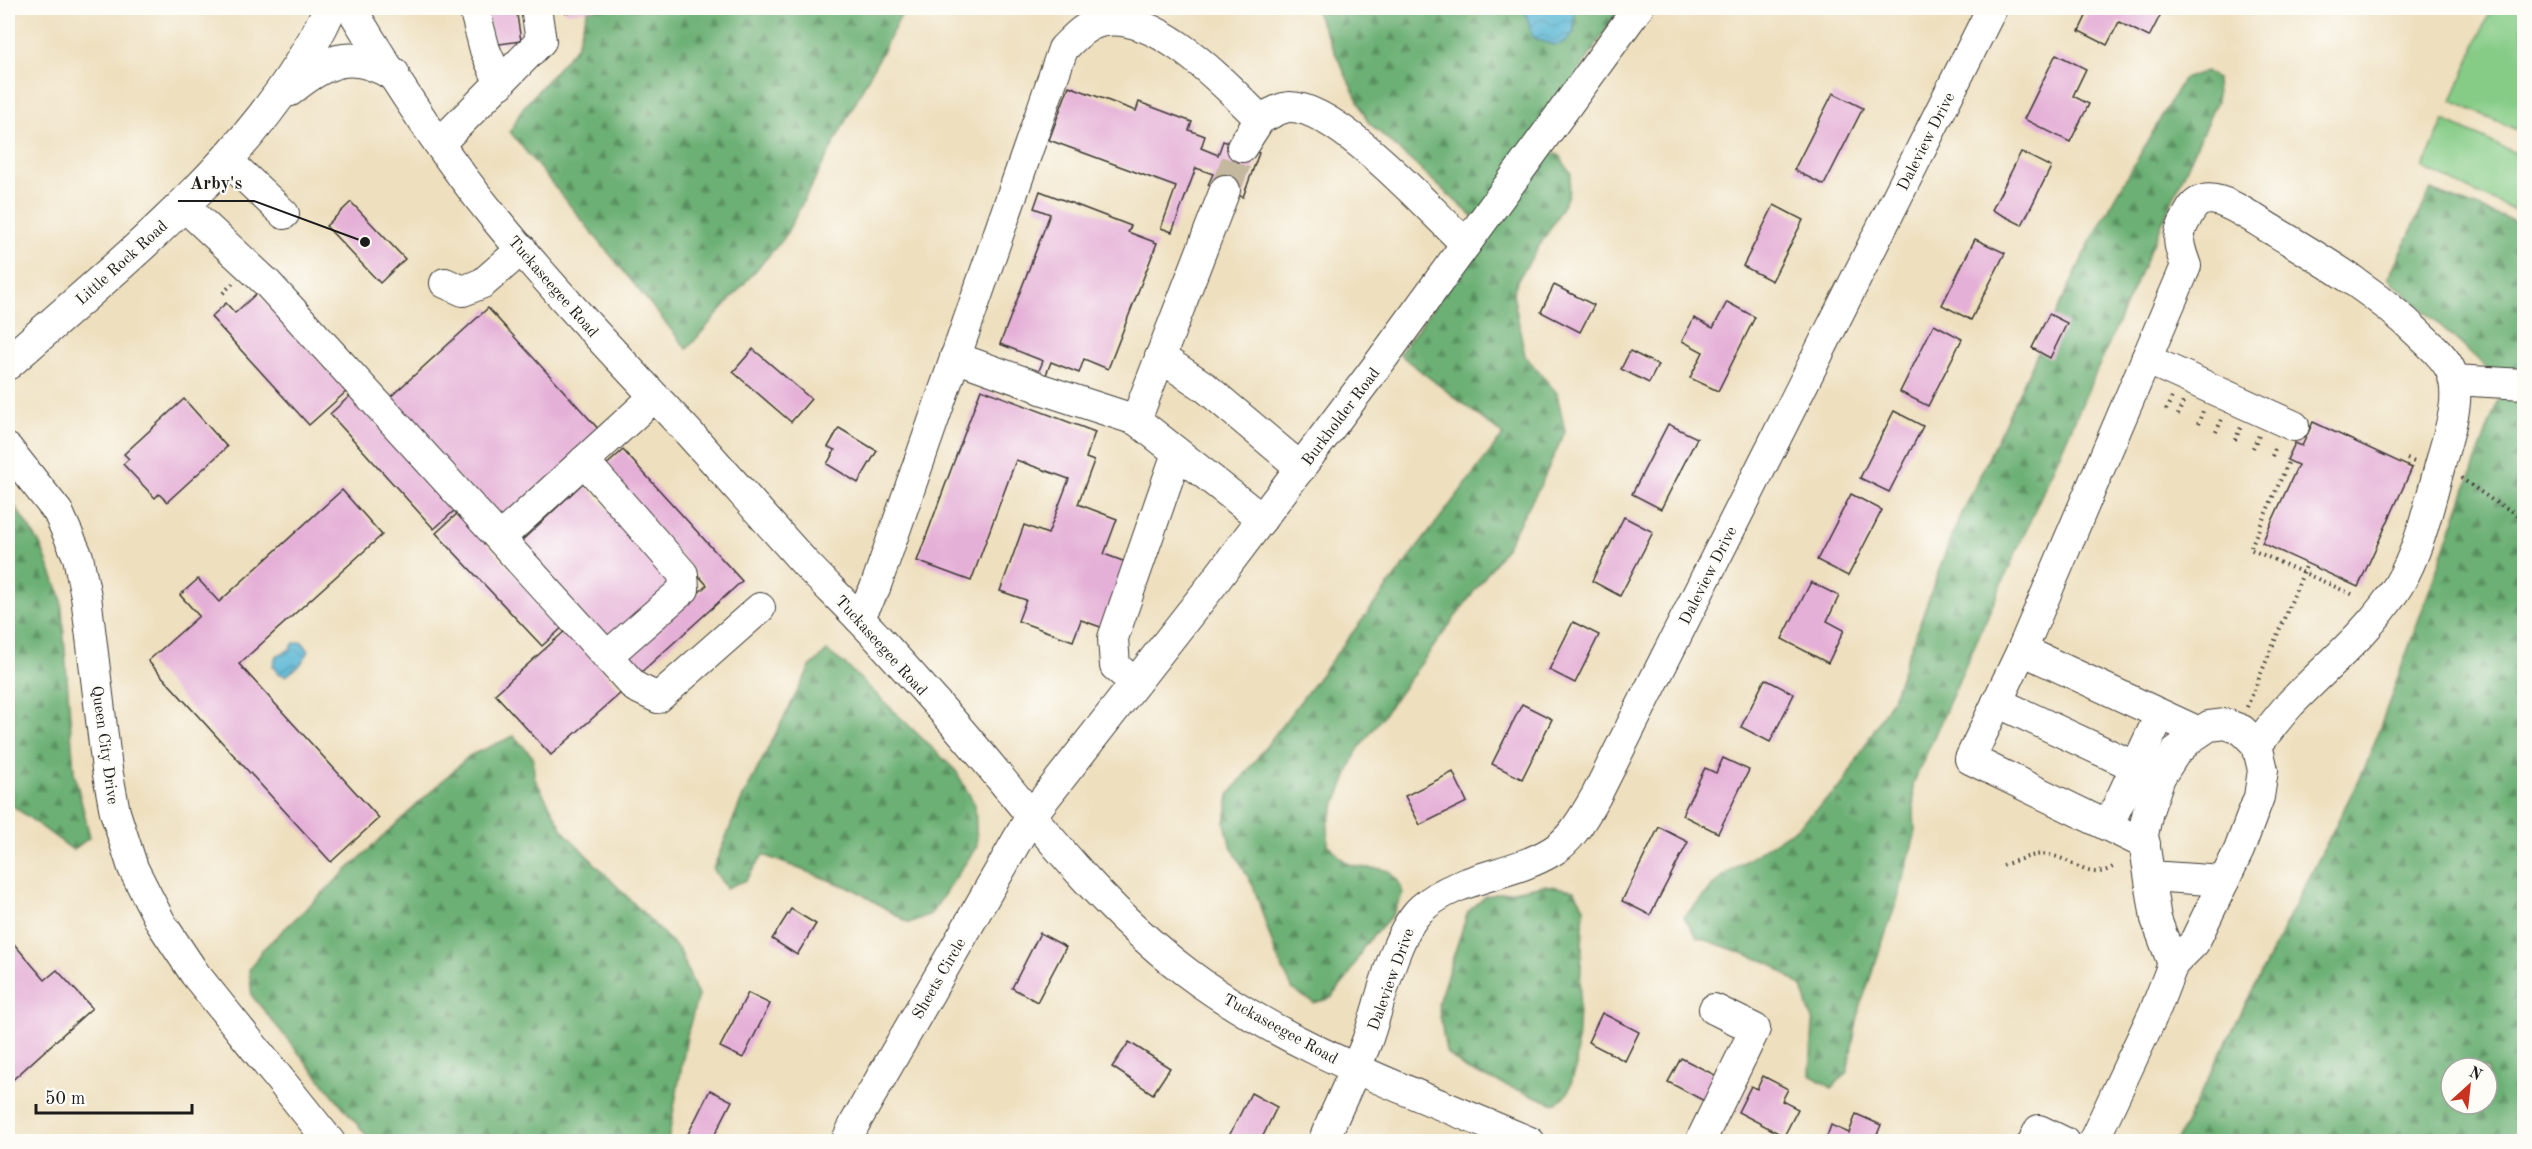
<svg xmlns="http://www.w3.org/2000/svg" width="2532" height="1149" font-family="'Old Standard TT',serif">
<style>
.forest{fill:url(#forest-firs);stroke:#446648;stroke-width:1.5;fill-rule:evenodd}
.garden{fill:#86cc87;stroke:#517452;stroke-width:1.5}
.water{fill:url(#water-waves);stroke:#386878;stroke-width:1.5}
.building{fill:#e5b0d7}
.lines{fill:none;stroke-linecap:round;stroke-linejoin:round}
.minor-tunnel{stroke:#c4b89e;stroke-width:30;stroke-dasharray:30 15;stroke-linecap:butt}
.minor-casing{stroke:#3c3934;stroke-width:32}
.major-casing{stroke:#3c3934;stroke-width:35}
.path{stroke:#3c3934;stroke-width:4;stroke-dasharray:1.5 4.5;stroke-linecap:butt}
.minor{stroke:#fff;stroke-width:30}
.major{stroke:#fff;stroke-width:33}
.labels{text-anchor:middle;stroke-width:4.5;stroke-linejoin:round;paint-order:stroke}
.street-label{font-size:16px;fill:#1c1c1c;stroke:#fdfcf7}
.leader{fill:none;stroke:#1c1c1c;stroke-width:2}
.callout-dot{fill:#1c1c1c;stroke:#fdfcf7;stroke-width:2}
.callout-label{font-size:18px;text-anchor:middle;font-weight:bold;fill:#1c1c1c;stroke:#fdfcf7;stroke-width:4.5;stroke-linejoin:round;paint-order:stroke}
</style>
<defs>
<pattern id="forest-firs" width="22" height="20" patternUnits="userSpaceOnUse" patternTransform="scale(1.5)"><rect width="22" height="20" fill="#6cb074"/><path d="M5 1l3.5 6h-7zM16 11l3.5 6h-7z" fill="#588e5e"/></pattern>
<pattern id="water-waves" width="16" height="10" patternUnits="userSpaceOnUse" patternTransform="scale(1.5)"><rect width="16" height="10" fill="#55b5d4"/><path d="M0 5q4-4 8 0t8 0" fill="none" stroke="#4692ab"/></pattern>
</defs>
<rect width="100%" height="100%" fill="#fdfcf7"/>
<filter id="ink" filterUnits="userSpaceOnUse"><feTurbulence type="fractalNoise" baseFrequency=".0167" numOctaves="2"/><feDisplacementMap in="SourceGraphic" scale="12" xChannelSelector="R" yChannelSelector="G"/><feConvolveMatrix kernelMatrix="1 2 1 2 8 2 1 2 1" color-interpolation-filters="sRGB"/></filter>
<filter id="wash" filterUnits="userSpaceOnUse"><feTurbulence type="fractalNoise" baseFrequency=".008" numOctaves="4" result="noise"/><feDisplacementMap in="SourceGraphic" scale="24" xChannelSelector="R" yChannelSelector="G"/><feGaussianBlur stdDeviation="1.35" result="paint"/><feColorMatrix in="noise" values="0 0 0 0 0 0 0 0 0 0 0 0 0 0 0 0 0 1.4 0 .05"/><feComposite in="paint" operator="in"/></filter>
<g filter="url(#wash)">
<rect width="100%" height="100%" fill="#eedfbe"/>
<g class="forest">
<path d="M603,8h302l-121,230 -97,111 -177,-217 12,-23 54,-62 12,-37z"/>
<path d="M1314,8h306l-139,216 -113,-102z"/>
<path d="M2206,71l10,8 1,21 -304,684 2,51 -17,63 -38,109 -13,65 -15,16 -22,-13 3,-52 -11,-36 -32,-24 -73,-26 -13,-20 38,-41 76,-49 45,-43 50,-87 58,-160 138,-293 94,-165z"/>
<path d="M1548,151l11,4 12,19 -3,21 -13,26 -38,60 -4,13 12,62 32,37 8,39 -25,54 -35,63 -148,202 -29,72v21c6,6 14,17 21,20 26,11 42,-8 54,29l-10,21 -29,32 -16,31 -17,21 -17,5 -21,-13 -17,-35 -22,-67 -24,-44 -5,-21 4,-28 274,-360 -104,-81z"/>
<path d="M2431,190l93,35v916l-348,1 191,-379 137,-380 -116,-105zM2451,1068h36v36h-36z"/>
<path d="M8,496l32,48 21,53 13,175 16,65 -17,13 -65,-48z"/>
<path d="M827,651l20,15 109,105 19,34 2,41 -46,68 -22,9 -54,-33 -92,-35 -17,25 -20,8 -13,-19 27,-66 70,-136z"/>
<path d="M514,736l19,21 1,20 31,56 115,118 18,45 -10,35 -20,110h-297l-119,-145 -3,-26 13,-20 207,-194z"/>
<path d="M1544,885l30,5 10,17 -8,161 -9,27 -13,9 -87,-34 -21,-18 -8,-49 30,-91 18,-16z"/>
</g>
<g class="garden">
<path d="M2491,8h33v125l-72,-32z"/>
<path d="M2444,120l80,37v58l-101,-47z"/>
</g>
<g class="water">
<path d="M1524,8h50v24c-16,19 -20,14 -41,5z"/>
<path d="M302,642l7,9 -9,14 -14,11 -8,-3 -5,-7 3,-10 13,-6 5,-7z"/>
</g>
<g id="blocks">
<g class="building">
<path d="M487,8h29l5,33 -28,4z"/>
<path d="M565,8h30v1l-29,4z"/>
<path d="M2090,8h68l5,2 -14,27 -30,-15 -12,23 -28,-14z"/>
<path d="M2056,54l30,15 -13,27 16,8 -19,38 -46,-23z"/>
<path d="M1069,86l67,25 3,-9 53,20 -3,8 16,6 -4,12 17,7 5,-14 36,12 -16,44 -35,-12 5,-11 -17,-6 -24,64 -11,-4 15,-41 -127,-47z"/>
<path d="M1833,93l30,15 -39,77 -30,-15z"/>
<path d="M2021,152l30,15 -29,58 -30,-15z"/>
<path d="M1040,191l91,35 -3,6 29,11 -49,126 -24,-10 -5,14 -28,-11 -14,36 -4,-13 10,-24 -43,-17 50,-130 -16,-6z"/>
<path d="M351,202l54,57 -25,24 -54,-57z"/>
<path d="M1774,205l29,15 -31,61 -29,-15z"/>
<path d="M1975,239l30,14 -34,67 -29,-15z"/>
<path d="M1554,285l40,20 -14,27 -39,-20z"/>
<path d="M257,293l90,98 -38,34 -98,-108 15,-14 9,10z"/>
<path d="M1727,302l28,15 -37,74 -28,-13 13,-26 -21,-11 12,-23 19,10z"/>
<path d="M488,308l115,126 -101,92 -115,-126z"/>
<path d="M2049,314l18,9 -17,35 -18,-10z"/>
<path d="M1934,324l28,15 -34,67 -28,-14z"/>
<path d="M753,349l58,50 -20,23 -58,-50z"/>
<path d="M1630,351l28,14 -9,18 -28,-14z"/>
<path d="M981,389l114,43 -9,26 8,3 -16,43 39,15 -13,35 27,10 -25,65 -25,-9 -8,21 -55,-20 8,-21 -26,-9 24,-66 24,9 21,-55 -53,-19 -45,121 -54,-20z"/>
<path d="M351,395l104,115 -21,19 -104,-115z"/>
<path d="M184,399l43,48 -60,55 -8,-8 -4,4 -32,-34 6,-5 -5,-5z"/>
<path d="M1894,411l29,15 -34,66 -29,-14z"/>
<path d="M2313,422l99,46 -54,119 -96,-44 36,-78 -11,-5 8,-17 7,3z"/>
<path d="M1668,424l29,14 -36,71 -29,-15z"/>
<path d="M839,428l38,23 -19,32 -31,-19 8,-14 -7,-3z"/>
<path d="M623,450l119,131 -105,95 -14,-15 84,-76 -105,-116z"/>
<path d="M583,483l94,101 -66,62 -94,-101z"/>
<path d="M342,490l40,45 -143,129 140,154 -48,44 -183,-201 51,-45 -19,-21 18,-16 21,23z"/>
<path d="M1851,494l31,16 -34,66 -31,-16z"/>
<path d="M458,513l106,113 -22,20 -106,-113z"/>
<path d="M1624,517l29,15 -33,64 -28,-15z"/>
<path d="M1811,582l28,14 -12,25 17,9 -16,33 -46,-24z"/>
<path d="M1573,622l26,13 -24,48 -26,-13z"/>
<path d="M566,630l56,62 -71,63 -56,-61z"/>
<path d="M1765,679l29,15 -24,48 -29,-15z"/>
<path d="M1522,704l30,15 -30,60 -30,-15z"/>
<path d="M1723,758l26,12 -31,63 -36,-18 23,-47 11,5z"/>
<path d="M1453,772l14,30 -47,23 -15,-29z"/>
<path d="M1659,827l29,15 -38,73 -28,-14z"/>
<path d="M791,909l25,15 -19,31 -25,-16z"/>
<path d="M1040,933l26,14 -29,55 -25,-14z"/>
<path d="M8,937l37,43 12,-10 35,38 -84,76z"/>
<path d="M748,993l22,11 -27,54 -23,-11z"/>
<path d="M1602,1013l37,19 -14,29 -37,-19z"/>
<path d="M1129,1042l41,26 -17,26 -41,-27z"/>
<path d="M1681,1058l42,21 -13,25 -42,-22z"/>
<path d="M1763,1076l25,13 -6,12 16,8 -14,27 -46,-24 13,-26 6,3z"/>
<path d="M710,1090l22,11 -21,41h-27z"/>
<path d="M1251,1093l26,14 -17,35h-34z"/>
<path d="M1856,1114l25,11 -7,17h-49l6,-17 18,8z"/>
</g>
</g>
</g>
<g filter="url(#ink)">
<use href="#blocks" fill-opacity="0" stroke="#3c3934" stroke-width="1.5"/>
<g class="lines">
<path class="minor-tunnel" d="M1225,190l17,-43"/>
<defs>
<g id="minor">
<path d="M351,8c44,73 92,147 146,213 60,73 126,142 191,211 39,43 77,87 117,131 23,24 47,47 70,72 41,45 83,91 121,138 58,71 116,143 190,199 102,77 227,120 344,170"/>
<path d="M474,8l11,42 15,34"/>
<path d="M440,143l101,-102 -5,-33"/>
<path d="M1242,147l18,-28"/>
<path d="M226,159l58,55"/>
<path d="M1225,190l-89,230 126,99"/>
<path d="M183,205l85,79 367,403 23,11 102,-90"/>
<path d="M445,283l18,8 20,-8 39,-34"/>
<path d="M955,357l78,28"/>
<path d="M1160,357l45,30 96,81"/>
<path d="M2146,359l148,67"/>
<path d="M2454,380l70,4"/>
<path d="M1041,389l95,31"/>
<path d="M8,449l50,63 20,45 8,39 21,173 8,43 18,56 28,55 34,51 135,168"/>
<path d="M584,461l99,113 1,15 -77,67"/>
<path d="M501,537l153,-140"/>
<path d="M859,618l16,-30 188,-539c11,-11 21,-23 37,-27 56,-13 124,62 160,97 9,-4 21,-12 30,-12 48,0 140,103 176,137"/>
<path d="M2022,650l177,82"/>
<path d="M1135,683l-20,-17 -2,-28 64,-185"/>
<path d="M1997,702l139,65"/>
<path d="M2108,826l52,-111"/>
<path d="M2145,844l-175,-85 52,-109 164,-384c-7,-20 -11,-28 0,-47 4,-8 8,-17 18,-19 17,-5 50,19 65,28 55,33 105,62 151,107 11,11 24,21 30,34 13,27 -1,62 -8,89 -12,42 -21,90 -44,128 -28,45 -70,79 -107,117 -12,13 -23,28 -34,42"/>
<path d="M2150,876l74,5"/>
<path d="M846,1142l9,-19 176,-307 178,-227 168,-223 261,-358"/>
<path d="M1323,1142c14,-34 31,-67 44,-101 13,-36 27,-108 55,-133 36,-32 89,-32 129,-56 21,-12 33,-36 45,-56l396,-788"/>
<path d="M1700,1142l55,-113 -41,-20"/>
<path d="M2033,1142l6,-12 25,12"/>
<path d="M2093,1142l63,-134 17,-44 21,-21 45,-93 20,-53 4,-27 -6,-25 -15,-15 -16,-6 -17,2 -18,12 -15,14 -16,25 -12,34 -5,24 13,84 17,45"/>
</g>
<g id="major">
<path d="M289,90c35,-29 62,-42 104,-16"/>
<path d="M8,363c112,-100 260,-215 322,-355"/>
</g>
</defs>
<use href="#minor" class="minor-casing"/>
<use href="#major" class="major-casing"/>
<g class="path">
<path d="M223,293l10,-10"/>
<path d="M2166,410l6,-13"/>
<path d="M2178,415l5,-13"/>
<path d="M2198,424l5,-13"/>
<path d="M2216,432l6,-13"/>
<path d="M2235,440l6,-13"/>
<path d="M2253,448l6,-13"/>
<path d="M2272,456l4,-10"/>
<path d="M2407,459l10,4"/>
<path d="M2288,463l-38,86 106,47"/>
<path d="M2461,478l31,22 32,18"/>
<path d="M2247,707l60,-143"/>
<path d="M2003,865c14,-4 32,-13 46,-10 27,4 39,29 67,10"/>
</g>
<use href="#minor" class="minor"/>
<use href="#major" class="major"/>
</g>
</g>
<g class="labels">
<g class="street-label">
<text transform="translate(1925 141) rotate(-63)" y="6">Daleview Drive</text>
<text transform="translate(121 262) rotate(-42)" y="6">Little Rock Road</text>
<text transform="translate(554 286) rotate(49)" y="6">Tuckaseegee Road</text>
<text transform="translate(1340 416) rotate(-53)" y="6">Burkholder Road</text>
<text transform="translate(1707 575) rotate(-63)" y="6">Daleview Drive</text>
<text transform="translate(882 645) rotate(48)" y="6">Tuckaseegee Road</text>
<text transform="translate(106 745) rotate(82)" y="6">Queen City Drive</text>
<text transform="translate(938 978) rotate(-60)" y="6">Sheets Circle</text>
<text transform="translate(1390 979) rotate(-70)" y="6">Daleview Drive</text>
<text transform="translate(1281 1028) rotate(29)" y="6">Tuckaseegee Road</text>
</g>
</g>
<path class="leader" d="M365 242L254 201H178"/>
<circle class="callout-dot" cx="365" cy="242" r="6"/>
<g class="callout-label">
<text x="216" y="189">Arby's</text>
</g>
<rect width="2532" height="1149" fill="none" stroke="#fdfcf7" stroke-width="30"/>
<g transform="translate(2469 1086) rotate(27)"><circle r="28" fill="#fdfcf7" stroke="#a3a29f" stroke-width="1.5"/>
<path d="M0-4.5L10 22L0 15L-10 22Z" fill="#c8321e"/>
<text y="-9" font-size="16" font-weight="bold" text-anchor="middle" fill="#1c1c1c">N</text>
</g>
<path d="M36 1104v9h156v-9" fill="none" stroke="#1c1c1c" stroke-width="3"/>
<text x="45" y="1104" font-size="18" fill="#1c1c1c" stroke="#fdfcf7" stroke-width="4.5" paint-order="stroke">50 m</text>
</svg>
